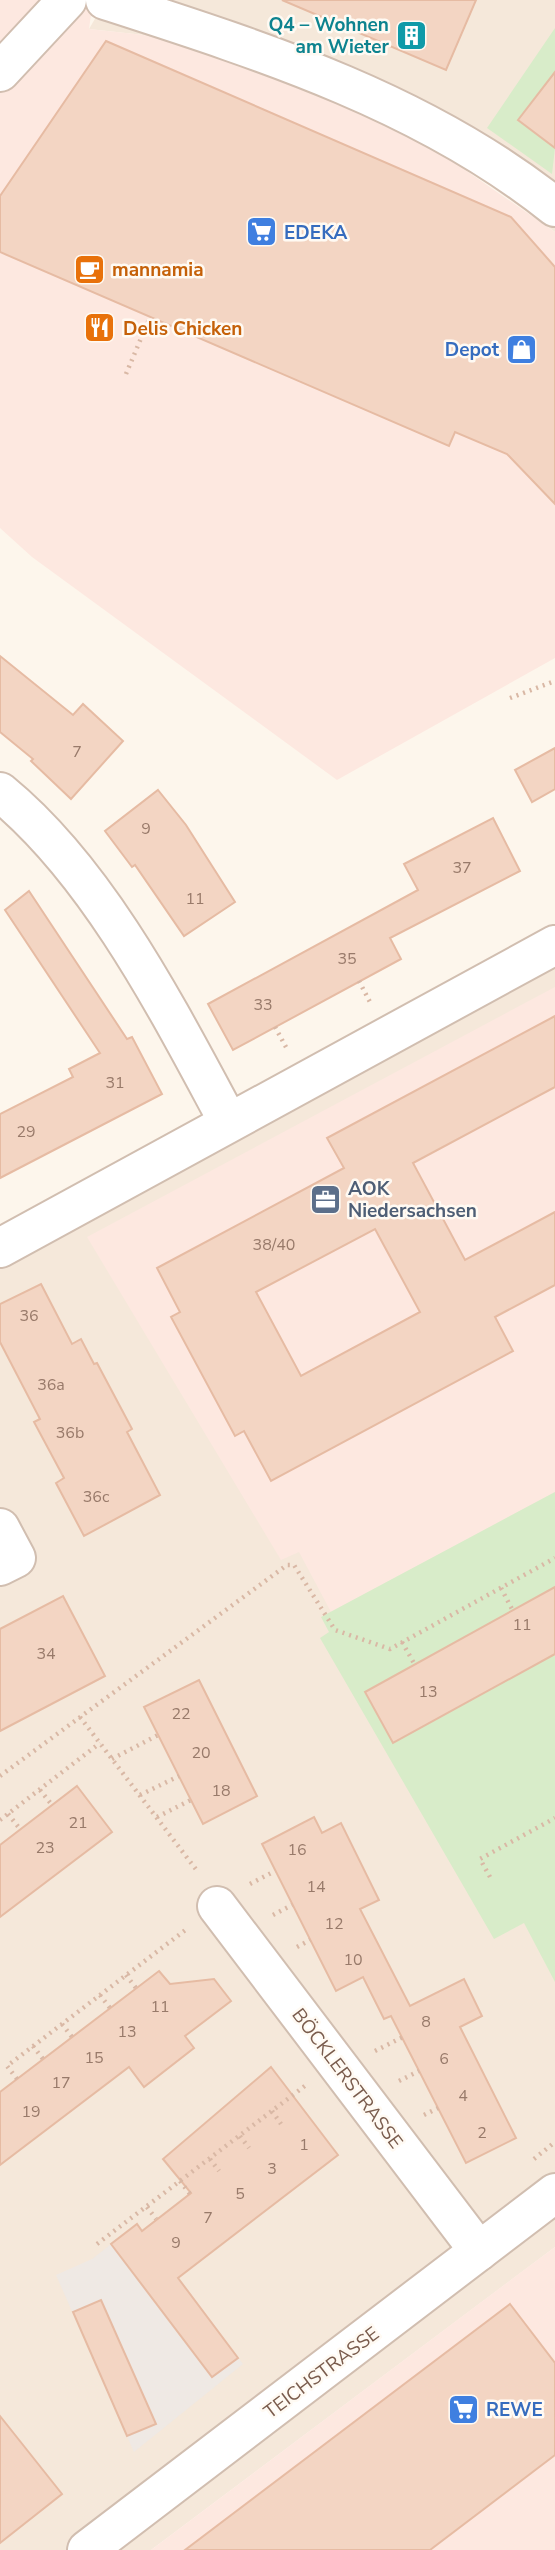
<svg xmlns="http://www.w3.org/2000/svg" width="555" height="2550" font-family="'Nunito Sans',sans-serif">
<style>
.residential{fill:#f5e8da}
.commercial{fill:#fde8e0}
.industrial{fill:#efe9e4}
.green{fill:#d8ecc9}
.building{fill:#f3d5c3;stroke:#e6bba3;stroke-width:2;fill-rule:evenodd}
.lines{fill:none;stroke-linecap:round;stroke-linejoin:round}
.minor-casing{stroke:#d1beb0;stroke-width:42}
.path{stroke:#d9b8a5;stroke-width:4.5;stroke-dasharray:2 5;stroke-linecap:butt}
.minor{stroke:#fff;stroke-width:38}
.labels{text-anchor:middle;stroke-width:5;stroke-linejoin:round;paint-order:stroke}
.number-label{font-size:16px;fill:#987a6a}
.culture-label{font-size:19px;font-weight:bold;fill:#0d838f;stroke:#fffaf3;text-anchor:end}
.shop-label{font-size:19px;font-weight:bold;fill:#366cbe;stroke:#fffaf3;text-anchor:start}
.food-label{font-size:19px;font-weight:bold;fill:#c56008;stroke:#fffaf3;text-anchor:start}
.service-label{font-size:19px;font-weight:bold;fill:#4e5e75;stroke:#fffaf3;text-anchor:start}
.street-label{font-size:19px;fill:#7a5c4d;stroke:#fffaf3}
</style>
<rect width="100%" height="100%" fill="#fdf6ec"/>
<g class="residential">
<path d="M106,0h449v232l-78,-57 -333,-140 -55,-6z"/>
<path d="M555,939v1308l-404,303h-151v-1305z"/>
</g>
<g class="commercial">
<path d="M0,0h93l-4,29 55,6 44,11 130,45 117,58 120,83v426l-218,122 -305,-223 -32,-29z"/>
<path d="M555,987v505l-224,120 -32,-60 -18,8 -194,-323z"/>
<path d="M555,2247v303h-404l361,-271z"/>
</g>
<path class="industrial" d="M137,2224l106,140 -109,88 -78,-177 36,-16z"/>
<g class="green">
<path d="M555,28v44l-36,48 36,28 -3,26 -65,-46z"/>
<path d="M555,1492v490l-31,-59 -30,16 -174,-301 9,-6 -8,-15z"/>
</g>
<g class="building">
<path d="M282,0h194l-30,70z"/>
<path d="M106,41l405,176 44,50v237l-48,-50 -52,-22 -6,14 -449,-194v-56z"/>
<path d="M555,72v76l-37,-28z"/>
<path d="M0,656l73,59 10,-11 40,37 -52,58 -40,-38 2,-2 -33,-27z"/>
<path d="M555,748v41l-23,13 -17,-32z"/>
<path d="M158,790l28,35 49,77 -51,34 -49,-71 -3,2 -27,-36z"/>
<path d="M493,818l27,53 -130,67 11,21 -168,91 -25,-46 210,-114 -14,-26z"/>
<path d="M29,891l98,148 5,-2 30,57 -162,84v-64l73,-37 -4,-8 31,-16 -95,-143z"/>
<path d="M555,1016v71l-142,76 52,97 90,-48v73l-60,32 18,34 -242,130 -27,-50 -9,5 -64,-119 9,-5 -23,-44 187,-100 -17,-30zM375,1229l45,83 -119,64 -45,-84z"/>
<path d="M41,1284l31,60 9,-5 13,25 3,-1 35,66 -5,3 33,63 -76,41 -28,-53 8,-5 -30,-56 6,-3 -40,-77v-38z"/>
<path d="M555,1587v67l-162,89 -28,-51z"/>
<path d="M63,1596l42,80 -105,55v-102z"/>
<path d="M199,1680l58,116 -54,28 -59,-117z"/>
<path d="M77,1786l35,46 -112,85v-72z"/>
<path d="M314,1817l8,16 19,-10 38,77 -19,9 50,97 54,-27 18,37 -22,11 56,111 -50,25 -75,-147 -7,3 -21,-42 -27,14 -74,-147z"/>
<path d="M159,1971l11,13 44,-5 17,22 -46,35 9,12 -50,39 -15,-20 -129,98v-73z"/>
<path d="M271,2067l67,88 -160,123 60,80 -26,19 -101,-133 26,-20 5,7 49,-38 -28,-34z"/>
<path d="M101,2300l55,124 -29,12 -54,-124z"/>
<path d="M510,2304l45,59v92l-125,95h-245z"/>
<path d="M0,2416l62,78 -62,49z"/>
</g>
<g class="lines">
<defs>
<g id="minor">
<path d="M105,0c158,51 319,102 450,207"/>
<path d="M0,72l67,-72"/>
<path d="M0,792c99,81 168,218 228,329"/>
<path d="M0,1248l555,-303"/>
<path d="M0,1528l16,30 -16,8"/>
<path d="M217,1906l262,345"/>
<path d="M87,2550l468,-357"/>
</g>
</defs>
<use href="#minor" class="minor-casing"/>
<g class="path">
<path d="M126,374l24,-57"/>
<path d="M510,698l45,-17"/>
<path d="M359,981l12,23"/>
<path d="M275,1027l12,22"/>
<path d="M501,1588l12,23"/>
<path d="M402,1642l13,23"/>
<path d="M80,1717l118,155"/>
<path d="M112,1759l46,-24"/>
<path d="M0,1776l287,-211h7l41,65 55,19 165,-91"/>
<path d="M40,1790l12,15"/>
<path d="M140,1795l39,-19"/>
<path d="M8,1814l12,15"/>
<path d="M157,1817l34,-17"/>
<path d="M0,1820l100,-77"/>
<path d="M490,1877l-10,-18 75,-41"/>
<path d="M250,1884l25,-13"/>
<path d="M273,1915l19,-10"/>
<path d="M297,1947l13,-7"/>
<path d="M126,1975l10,13"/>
<path d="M100,1995l10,13"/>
<path d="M62,2024l10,13"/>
<path d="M33,2046l10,13"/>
<path d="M375,2051l28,-14"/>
<path d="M17,2079l-10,-13 181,-138"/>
<path d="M399,2081l20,-10"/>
<path d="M272,2111l9,13"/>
<path d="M424,2115l14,-7"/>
<path d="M240,2136l9,12"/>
<path d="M210,2159l9,12"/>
<path d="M534,2159l21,-17"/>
<path d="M180,2181l10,13"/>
<path d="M147,2207l9,12"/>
<path d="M97,2244l209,-159"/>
</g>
<use href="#minor" class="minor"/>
</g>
<defs>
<symbol id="building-square" viewBox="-11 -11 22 22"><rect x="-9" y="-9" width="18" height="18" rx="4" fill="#0f9aa8" stroke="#fffaf3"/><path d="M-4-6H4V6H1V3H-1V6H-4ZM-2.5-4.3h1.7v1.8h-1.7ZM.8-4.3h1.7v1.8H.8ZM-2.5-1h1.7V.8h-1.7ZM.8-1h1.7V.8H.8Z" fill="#fff"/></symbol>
<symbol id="supermarket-square" viewBox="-11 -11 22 22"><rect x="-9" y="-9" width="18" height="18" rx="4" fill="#3f7fe0" stroke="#fffaf3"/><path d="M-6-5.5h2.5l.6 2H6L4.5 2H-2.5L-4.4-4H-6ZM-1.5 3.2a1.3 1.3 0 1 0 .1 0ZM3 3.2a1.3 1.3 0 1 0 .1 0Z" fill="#fff"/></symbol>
<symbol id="cafe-square" viewBox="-11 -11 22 22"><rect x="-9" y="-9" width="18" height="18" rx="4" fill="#e8710a" stroke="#fffaf3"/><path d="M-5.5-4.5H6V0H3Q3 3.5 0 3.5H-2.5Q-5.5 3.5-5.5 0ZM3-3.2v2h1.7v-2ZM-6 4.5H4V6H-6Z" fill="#fff"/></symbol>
<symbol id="restaurant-square" viewBox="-11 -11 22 22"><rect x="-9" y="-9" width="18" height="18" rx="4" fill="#e8710a" stroke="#fffaf3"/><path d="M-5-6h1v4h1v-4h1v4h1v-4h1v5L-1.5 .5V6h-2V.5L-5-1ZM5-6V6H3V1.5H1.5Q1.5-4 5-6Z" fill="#fff"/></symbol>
<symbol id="shop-square" viewBox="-11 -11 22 22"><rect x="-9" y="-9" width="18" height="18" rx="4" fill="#3f7fe0" stroke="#fffaf3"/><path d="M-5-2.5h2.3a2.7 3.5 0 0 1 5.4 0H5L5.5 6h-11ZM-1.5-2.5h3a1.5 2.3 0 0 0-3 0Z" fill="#fff"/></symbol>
<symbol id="office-square" viewBox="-11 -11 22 22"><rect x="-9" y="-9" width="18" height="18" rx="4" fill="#5c6f8a" stroke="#fffaf3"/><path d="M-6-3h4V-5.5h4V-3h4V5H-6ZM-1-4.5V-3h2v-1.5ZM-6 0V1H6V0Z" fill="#fff"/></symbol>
</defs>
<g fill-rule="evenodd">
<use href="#building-square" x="394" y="18" width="35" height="35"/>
<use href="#supermarket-square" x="244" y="214" width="35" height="35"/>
<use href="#cafe-square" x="72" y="252" width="35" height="35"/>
<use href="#restaurant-square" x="82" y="310" width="35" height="35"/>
<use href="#shop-square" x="504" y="332" width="35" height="35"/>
<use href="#office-square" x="308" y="1182" width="35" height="35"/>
<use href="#supermarket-square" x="446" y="2392" width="35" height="35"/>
</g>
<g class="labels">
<g class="number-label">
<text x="77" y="757">7</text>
<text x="146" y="834">9</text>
<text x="462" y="873">37</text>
<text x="195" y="904">11</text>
<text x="347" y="964">35</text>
<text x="263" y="1010">33</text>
<text x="115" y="1088">31</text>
<text x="26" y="1137">29</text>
<text x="274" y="1250">38/40</text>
<text x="29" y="1321">36</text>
<text x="51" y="1390">36a</text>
<text x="70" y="1438">36b</text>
<text x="96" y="1502">36c</text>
<text x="522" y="1630">11</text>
<text x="46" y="1659">34</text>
<text x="428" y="1697">13</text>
<text x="181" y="1719">22</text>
<text x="201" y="1758">20</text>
<text x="221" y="1796">18</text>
<text x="78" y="1828">21</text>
<text x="45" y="1853">23</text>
<text x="297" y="1855">16</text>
<text x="316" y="1892">14</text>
<text x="334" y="1929">12</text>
<text x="353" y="1965">10</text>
<text x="160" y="2012">11</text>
<text x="426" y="2027">8</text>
<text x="127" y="2037">13</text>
<text x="94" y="2063">15</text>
<text x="444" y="2064">6</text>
<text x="61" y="2088">17</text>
<text x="463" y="2101">4</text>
<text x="31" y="2117">19</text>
<text x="482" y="2138">2</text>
<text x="304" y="2150">1</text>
<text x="272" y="2174">3</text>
<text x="240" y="2199">5</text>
<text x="208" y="2223">7</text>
<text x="176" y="2248">9</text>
</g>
<g class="culture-label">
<text x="389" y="31">Q4 – Wohnen<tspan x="389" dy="22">am Wieter</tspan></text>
</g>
<g class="shop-label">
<text x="284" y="239">EDEKA</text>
<text x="499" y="356" text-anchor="end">Depot</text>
<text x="486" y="2416">REWE</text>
</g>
<g class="food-label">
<text x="112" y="276">mannamia</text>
<text x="123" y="335">Delis Chicken</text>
</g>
<g class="service-label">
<text x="348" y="1195">AOK<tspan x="348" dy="22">Niedersachsen</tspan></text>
</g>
<g class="street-label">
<text transform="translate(348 2078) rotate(53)" y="7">BÖCKLERSTRASSE</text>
<text transform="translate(321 2372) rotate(-37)" y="7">TEICHSTRASSE</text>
</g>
</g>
</svg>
